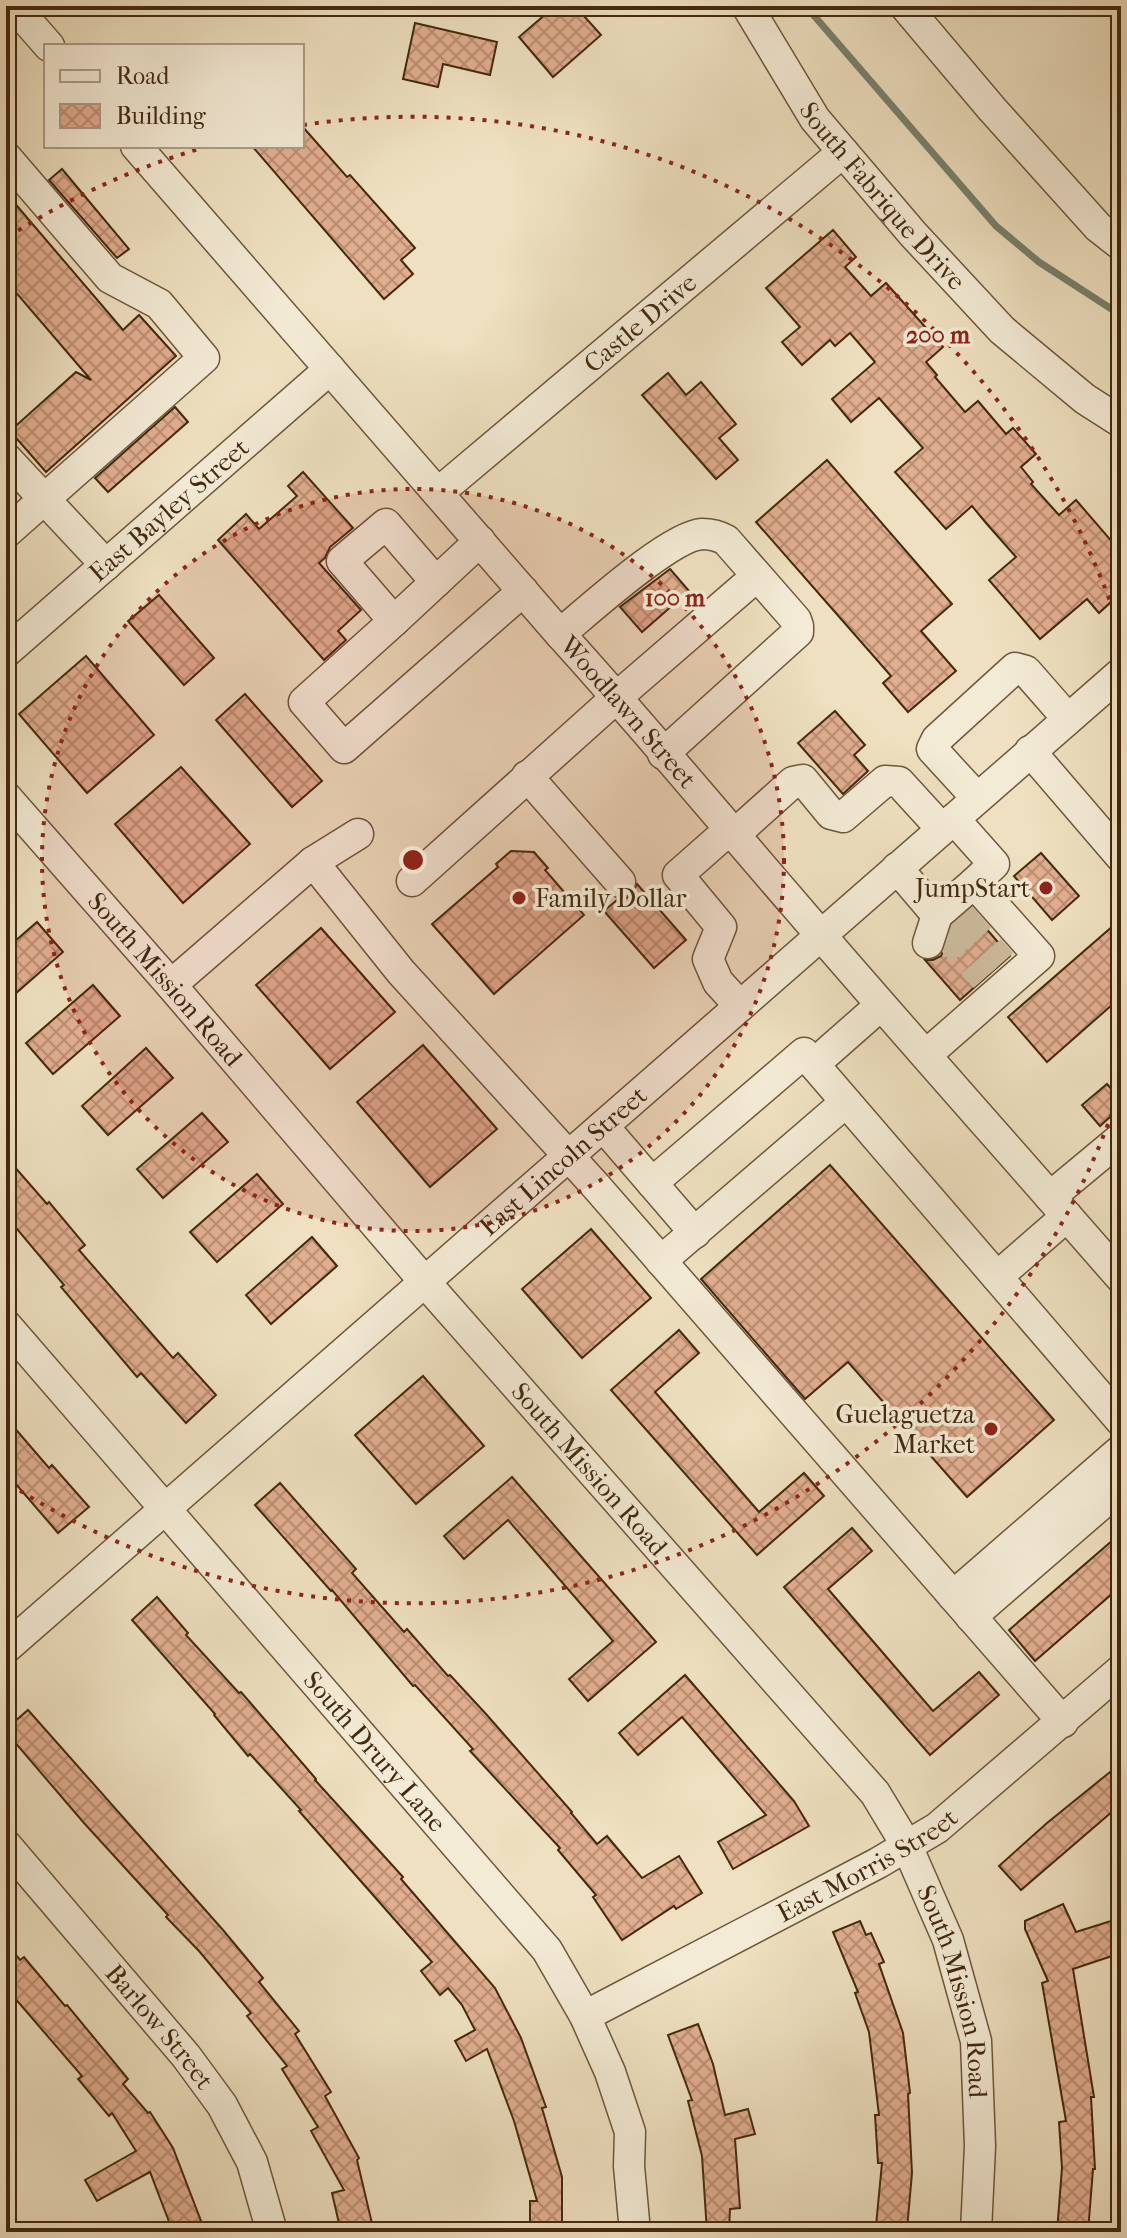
<svg xmlns="http://www.w3.org/2000/svg" width="1127" height="2238" font-family="'IM FELL French Canon',serif">
<style>
.lines{fill:none;stroke-linecap:round;stroke-linejoin:round}
.stream{stroke:#77826e;stroke-width:7}
.building{fill:url(#building-cross-hatch);stroke:#43290f;stroke-width:2}
.minor-tunnel{stroke:#ccbb9d;stroke-width:30;stroke-dasharray:30 15;stroke-linecap:butt}
.minor-casing{stroke:#6e573b;stroke-width:33}
.minor{stroke:#f4ebd6;stroke-width:30}
.ring{fill:none;stroke:#8f2418;stroke-width:4;stroke-dasharray:4 8}
.poi-dot{fill:#8f2418;stroke:#f4ebd6;stroke-width:3}
.labels{text-anchor:middle;stroke-width:7;stroke-linejoin:round;paint-order:stroke}
.street-label{font-size:26px;fill:#43290f;stroke:#f4ebd6}
.poi-label{font-size:26px;fill:#43290f;stroke:#f4ebd6;text-anchor:end}
.centre{fill:#8f2418;stroke:#f4ebd6;stroke-width:4}
.ring-label{font-size:24px;text-anchor:middle;font-weight:bold;fill:#8f2418;stroke:#f4ebd6;stroke-width:7;stroke-linejoin:round;paint-order:stroke}
</style>
<defs>
<pattern id="building-cross-hatch" width="8" height="8" patternUnits="userSpaceOnUse" patternTransform="scale(2)"><rect width="8" height="8" fill="#e2ae90"/><path d="M0 0l8 8M0 8l8-8" fill="none" stroke="#b98e74"/></pattern>
</defs>
<rect width="100%" height="100%" fill="#eee0c0"/>
<filter id="stains"><feTurbulence type="fractalNoise" baseFrequency=".0025" numOctaves="4"/><feColorMatrix values="0 0 0 0 .2 0 0 0 0 .09 0 0 0 0 .02 0 0 0 .5 -.17"/></filter>
<radialGradient id="worn" r=".72"><stop offset=".6" stop-color="#630" stop-opacity="0"/><stop offset="1" stop-color="#630" stop-opacity=".3"/></radialGradient>
<g class="lines">
<path class="stream" d="M808,6l2,5 186,215 43,36 74,48 8,8"/>
</g>
<g class="building">
<path d="M555,6h20l26,29 -48,42 -34,-40z"/>
<path d="M415,23l82,19 -7,33 -47,-11 -5,23 -35,-8z"/>
<path d="M302,126l45,51 3,-2 65,73 -14,12 12,14 -29,25 -132,-153h50z"/>
<path d="M62,169l67,80 -12,9 -68,-78z"/>
<path d="M6,193l117,137 16,-15 37,41 -130,116 -36,-41 66,-59 15,8 -85,-99z"/>
<path d="M833,230l23,27 -11,10 26,29 15,-13 57,64 -17,15 11,13 -2,2 30,35 13,-11 28,33 7,-6 23,26 -15,13 12,15 -2,2 28,31 17,-15 45,52v41l-22,20 -12,-14 -47,40 -51,-59 27,-23 -30,-34 -14,-17 -26,23 -51,-57 28,-24 -30,-34 -14,-16 -28,24 -19,-23 43,-37 -25,-29 -15,13 -5,-6 -28,25 -20,-23 18,-15 -34,-39z"/>
<path d="M668,373l18,22 15,-13 35,42 -17,14 19,22 -22,19 -74,-84z"/>
<path d="M175,407l13,15 -80,70 -13,-14z"/>
<path d="M827,460l125,144 -31,27 35,40 -48,41 -25,-29 8,-7 -135,-154z"/>
<path d="M303,472l50,56 -23,19 -5,11 -6,5 42,47 -23,21 8,9 -22,20 -106,-120 28,-26 13,15 38,-33 -9,-10z"/>
<path d="M670,569l19,22 -47,41 -22,-25z"/>
<path d="M159,595l55,63 -30,27 -56,-64z"/>
<path d="M86,656l68,79 -67,58 -68,-79z"/>
<path d="M245,694l77,87 -30,26 -76,-87z"/>
<path d="M835,711l30,34 -11,10 14,16 -25,23 -45,-51z"/>
<path d="M181,767l69,77 -67,59 -68,-79z"/>
<path d="M511,851l23,1 14,16 -3,2 39,45 -90,79 -62,-70 66,-57 -2,-3z"/>
<path d="M1041,853l38,43 -27,24 -38,-44z"/>
<path d="M637,884l49,56 -32,28 -50,-57 14,-12h6l7,-3z"/>
<path d="M970,910l40,46 -50,44 -35,-40h8l8,-4 12,-31z"/>
<path d="M1121,919v78l-74,65 -39,-45z"/>
<path d="M37,922l26,30 -57,50v-53z"/>
<path d="M321,928l74,84 -65,57 -74,-84z"/>
<path d="M93,985l27,31 -67,58 -27,-31z"/>
<path d="M423,1045l74,84 -67,58 -73,-85z"/>
<path d="M146,1048l27,30 -65,57 -26,-29z"/>
<path d="M1107,1084l14,16v7l-21,19 -18,-21z"/>
<path d="M202,1113l26,29 -65,56 -26,-29z"/>
<path d="M6,1157l41,47 2,-2 36,43 -6,5 94,108 5,-5 38,42 -30,28 -45,-50 -4,4 -76,-90 3,-2 -58,-69z"/>
<path d="M830,1165l224,255 -87,77 -119,-135 -43,37 -104,-120z"/>
<path d="M257,1174l26,30 -66,58 -27,-30z"/>
<path d="M591,1229l60,69 -69,60 -60,-69z"/>
<path d="M312,1237l25,29 -66,58 -25,-29z"/>
<path d="M679,1330l20,23 -44,39 104,120 45,-39 20,23 -67,59 -146,-165z"/>
<path d="M423,1376l61,70 -68,58 -61,-69z"/>
<path d="M6,1418l43,50 3,-3 37,42 -31,26 -43,-50 -9,8z"/>
<path d="M512,1477l144,165 -68,59 -19,-22 44,-38 -105,-121 -44,39 -20,-23z"/>
<path d="M280,1483l76,86 -4,4 52,59 3,-3 41,47 2,-1 36,39 86,98 -1,1 26,31 10,-8 35,42 37,-22 23,37 -26,16 -2,-3 -52,34 -29,-43 3,-2 -38,-45 2,-2 -90,-97 3,-2 -58,-64 -2,1 -81,-96 -1,1 -76,-86z"/>
<path d="M852,1528l20,23 -44,38 105,122 46,-39 20,23 -69,60 -146,-168z"/>
<path d="M1121,1533v53l-86,75 -26,-31z"/>
<path d="M157,1597l31,36 -2,2 53,58 2,-1 75,87 -1,1 88,97 -2,2 94,109 26,50 25,69 -4,1 20,69v55h-32v-31h7l-23,-80 -27,-72 -21,12 -11,-20 20,-11 -13,-25 -14,-17 -8,7 -19,-24 11,-9 -133,-151 2,-1 -51,-56 -2,2 -34,-41 1,-1 -83,-94z"/>
<path d="M685,1675l109,126 15,25 -76,43 -15,-27 48,-27 -84,-98 -44,38 -19,-22z"/>
<path d="M28,1710l195,220 40,48 -4,4 40,49 -4,3 36,58 -6,4 34,62 -2,2 17,72h-33l-9,-39 12,-3 -33,-59 7,-4 -36,-58 5,-3 -40,-50 4,-3 -52,-62 -33,-34 2,-2 -84,-92 -78,-91v-3z"/>
<path d="M1110,1772l11,12v20l-100,86 -22,-24 48,-43z"/>
<path d="M1063,1904l13,28 35,-11 10,29v3l-48,16 21,128h-3l4,72h-2l-5,63h-31l5,-64 -3,-46 7,-1 -24,-138 6,-2 -23,-52v-8z"/>
<path d="M860,1921l6,14 5,-2 13,29 -5,2 24,69 7,60 -2,1 4,79 -5,56 -31,-3 6,-63h-4l-3,-48h4l-10,-83 -14,-39 3,-1 -25,-60z"/>
<path d="M6,1943l14,17 4,-3 41,49 2,-1 61,74 -5,5 25,29 2,-1 23,36 28,73 -28,11 -23,-60 -53,29 -12,-21 51,-29 -24,-38 -3,3 -31,-37 4,-3 -76,-88z"/>
<path d="M698,2024l15,40 12,51 23,-6 7,25 -20,5 5,69 -10,1 -1,23h-22l-5,-76 -14,-55 4,-1 -24,-65z"/>
</g>
<g class="lines">
<g class="minor-tunnel">
<path d="M960,915l42,48"/>
<path d="M943,930l42,48"/>
</g>
<defs>
<g id="minor">
<path d="M14,6l35,40"/>
<path id="s1" d="M747,6l68,113 98,115 89,96 83,69 36,23"/>
<path d="M905,6l87,103 106,118 23,18"/>
<path id="s2" d="M136,146l424,488c80,88 156,180 234,270 108,126 218,249 327,374"/>
<path d="M6,157l104,121 49,26 45,54 -198,175"/>
<path d="M6,458l100,107"/>
<path id="s3" d="M438,493l405,-341"/>
<path d="M480,541l-86,80 -90,81 40,46 179,-157"/>
<path d="M394,621l-52,-60 44,-37 50,58"/>
<path d="M560,634c28,-23 110,-98 142,-100 8,0 17,2 24,6l70,80 2,6v6l-135,122"/>
<path id="s4" d="M6,652l324,-283"/>
<path d="M1030,751l91,106"/>
<path d="M527,776l93,106"/>
<path id="s5" d="M6,797l165,188 253,296 451,512 32,53 41,94 28,101 4,105 -4,86"/>
<path d="M977,798l-45,-49 5,-10 78,-71 11,3 42,48"/>
<path d="M954,819l40,45 -20,19"/>
<path d="M729,830l-51,45 43,52 -13,32 10,23 22,24"/>
<path d="M734,835l59,-53 10,-2 28,34 12,3 42,-36 14,1 43,47"/>
<path d="M313,862l88,110 194,213 468,537"/>
<path d="M897,868l40,47 37,-32 65,73 -113,99"/>
<path d="M412,881l205,-184 140,-121"/>
<path d="M928,943l9,-28"/>
<path d="M171,985l142,-123 45,-28"/>
<path d="M814,1064l67,-59"/>
<path d="M603,1126l49,57 152,-130 317,368"/>
<path d="M652,1183l43,50"/>
<path d="M1050,1197l71,-59"/>
<path d="M661,1261l185,-159"/>
<path d="M997,1277l70,-61"/>
<path id="s6" d="M6,1325l541,625 38,66 25,56 20,60 -1,34 6,66"/>
<path d="M953,1596l168,-146"/>
<path d="M971,1617l150,-130"/>
<path id="s7" d="M6,1648l1115,-975"/>
<path id="s8" d="M6,1845l180,211 36,49 30,57 20,70"/>
<path id="s9" d="M585,2016l293,-153 59,-35 184,-158"/>
</g>
</defs>
<use href="#minor" class="minor-casing"/>
<use href="#minor" class="minor"/>
</g>
<circle cx="413" cy="860" r="371" fill="#8f2418" fill-opacity=".12"/>
<g class="ring">
<circle cx="413" cy="860" r="371"/>
<path d="M1120 1090A743 743 0 0 1 8 1483M8 237A743 743 0 0 1 202 148M303 125A743 743 0 0 1 1120 630"/>
</g>
<g class="poi-dot">
<circle cx="1046" cy="888" r="8"/>
<circle cx="519" cy="898" r="8"/>
<circle cx="991" cy="1429" r="8"/>
</g>
<g class="labels">
<g class="street-label">
<text dy="9" stroke="none"><textPath href="#s1" startOffset="234">South Fabrique Drive</textPath></text>
<text dy="9" stroke="none"><textPath href="#s3" startOffset="264">Castle Drive</textPath></text>
<text dy="9" stroke="none"><textPath href="#s4" startOffset="216">East Bayley Street</textPath></text>
<text dy="9" stroke="none"><textPath href="#s2" startOffset="750">Woodlawn Street</textPath></text>
<text dy="9" stroke="none"><textPath href="#s5" startOffset="242">South Mission Road</textPath></text>
<text dy="9" stroke="none"><textPath href="#s7" startOffset="740">East Lincoln Street</textPath></text>
<text dy="9" stroke="none"><textPath href="#s5" startOffset="890">South Mission Road</textPath></text>
<text dy="9" stroke="none"><textPath href="#s6" startOffset="564">South Drury Lane</textPath></text>
<text dy="9" stroke="none"><textPath href="#s9" startOffset="320">East Morris Street</textPath></text>
<text dy="9" stroke="none"><textPath href="#s5" startOffset="1538">South Mission Road</textPath></text>
<text dy="9" stroke="none"><textPath href="#s8" startOffset="238">Barlow Street</textPath></text>
</g>
<g class="poi-label">
<text x="1030" y="897">JumpStart</text>
<text x="535" y="907" text-anchor="start">Family Dollar</text>
<text x="975" y="1423">Guelaguetza<tspan x="975" dy="30">Market</tspan></text>
</g>
</g>
<circle cx="413" cy="860" r="12" class="centre"/>
<g class="ring-label">
<text x="938" y="343">200 m</text>
<text x="675" y="606">100 m</text>
</g>
<rect width="1127" height="2238" fill="none" stroke="#eee0c0" stroke-width="32"/>
<rect x="8" y="8" width="1111" height="2222" fill="none" stroke="#43290f" stroke-width="4"/>
<rect x="16" y="16" width="1095" height="2206" fill="none" stroke="#43290f" stroke-width="2"/>
<rect x="44" y="44" width="260" height="104" fill="#f4ebd6" stroke="#ad9d86" stroke-width="2"/>
<rect x="60" y="70" width="40" height="12" fill="#f4ebd6" stroke="#ad9d86" stroke-width="2"/>
<text x="116" y="84" font-size="24" fill="#43290f">Road</text>
<rect x="60" y="104" width="40" height="24" fill="url(#building-cross-hatch)" stroke="#ad9d86" stroke-width="2"/>
<text x="116" y="124" font-size="24" fill="#43290f">Building</text>
<rect width="100%" height="100%" filter="url(#stains)"/>
<rect width="100%" height="100%" fill="url(#worn)"/>
</svg>
